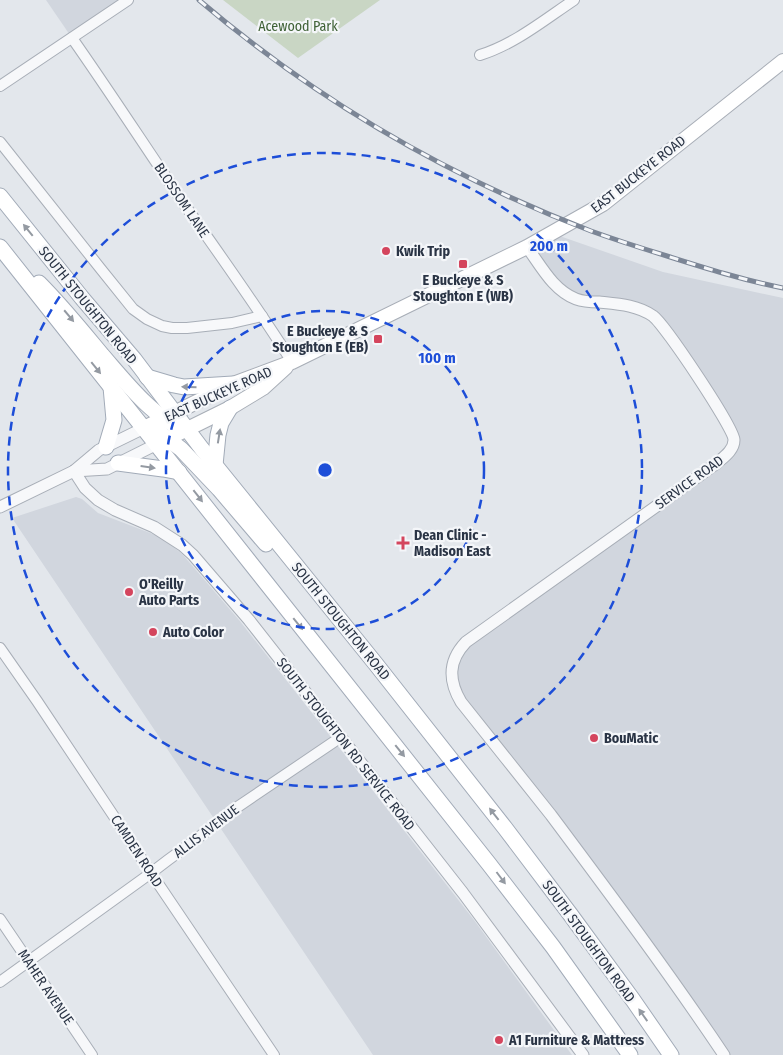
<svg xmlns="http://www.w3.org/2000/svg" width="783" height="1055" font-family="'Fira Sans Condensed',sans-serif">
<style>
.built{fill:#d1d6de}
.green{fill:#c9d6c4}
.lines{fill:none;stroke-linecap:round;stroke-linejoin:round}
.minor-casing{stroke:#a8aeb7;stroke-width:12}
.tertiary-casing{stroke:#a8aeb7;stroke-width:13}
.secondary-casing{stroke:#a8aeb7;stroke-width:16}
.primary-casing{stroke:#a2abb8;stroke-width:17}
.minor{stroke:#f7f8fa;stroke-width:10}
.tertiary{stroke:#f7f8fa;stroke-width:11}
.secondary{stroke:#fff;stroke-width:14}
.primary{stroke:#fff;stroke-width:15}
.rail-casing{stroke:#7c8696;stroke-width:5}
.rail{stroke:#f4f6f9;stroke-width:3;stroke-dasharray:9;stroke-linecap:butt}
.oneway{fill:#949aa2}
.ring{fill:none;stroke:#1d4ed8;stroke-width:2.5;stroke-dasharray:9 6}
.poi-dot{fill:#d4455d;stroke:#f4f6f9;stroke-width:2}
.labels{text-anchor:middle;stroke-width:4.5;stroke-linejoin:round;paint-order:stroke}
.park-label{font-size:14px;fill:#406237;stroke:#f4f6f9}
.street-label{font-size:14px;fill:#2a3445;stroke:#f4f6f9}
.poi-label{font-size:14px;font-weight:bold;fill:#2a3445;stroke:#f4f6f9;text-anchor:start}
.centre{fill:#1d4ed8;stroke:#f4f6f9;stroke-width:2.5}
.ring-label{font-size:15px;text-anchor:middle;font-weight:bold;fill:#1d4ed8;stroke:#f4f6f9;stroke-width:4.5;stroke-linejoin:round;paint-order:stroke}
</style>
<rect width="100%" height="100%" fill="#e3e7ec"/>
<g class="built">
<path d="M46,0h82l-56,38z"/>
<path d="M551,233l112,39 120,26v757h-59l-269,-364 1,-37 261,-191 17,-21 -83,-127 -76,-17 -48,-51z"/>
<path d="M76,497l6,2 16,14 60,23 9,5 16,14 56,65 113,144 122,156 98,135h-199l-361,-537z"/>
</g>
<path class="green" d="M223,0h157l-82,58z"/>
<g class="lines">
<defs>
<g id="minor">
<path d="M72,38c40,57 78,116 117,173 35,50 71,100 103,151"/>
<path d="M480,55c35,-11 64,-35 94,-55"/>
<path d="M0,86l128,-86"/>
<path d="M0,142l100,126 33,41 14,10 15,7 10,2h15l45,-5 30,-7"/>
<path d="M0,648l37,53 86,129 28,43 123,182"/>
<path d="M0,919l92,136"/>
<path d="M0,982l151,-109 17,-13 26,-19 42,-33 105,-71"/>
</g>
<g id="tertiary">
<path d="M527,247c14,19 26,43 49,52 8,3 15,3 23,3 19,2 38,3 54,14 12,9 81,112 81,124 0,10 -10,17 -17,23l-251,179c-18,19 -18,38 -5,60 30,38 60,75 90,113 59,79 118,158 173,240"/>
<path d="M74,471l11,17 13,12 17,10 39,17 28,18 11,10 56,65 214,273 120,162"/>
<path d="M74,471l33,-2 50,-25"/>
<path d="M0,507l74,-36 25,-21 45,-22"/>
</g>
<g id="secondary">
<path d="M144,428l89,-44 59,-22 235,-115 76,-43 180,-143"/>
<path d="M159,443l71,-35 33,-20 23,-21"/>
</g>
<g id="primary">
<path d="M0,196l82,102 52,61 68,90 173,214 130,165 65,86 63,86 38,55"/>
<path d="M0,247l489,617 64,83 77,108"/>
<path d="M39,283c23,23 43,48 63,72 21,24 52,64 82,74"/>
<path d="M147,377l27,8 10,2 49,-3"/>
<path d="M146,428l8,2 6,3 21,16 38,40 47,55"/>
<path d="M106,447l8,-27 -3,-33"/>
<path d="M118,463l45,6 16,3"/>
<path d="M215,465l3,-30 3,-12 9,-15"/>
</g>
</defs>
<use href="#minor" class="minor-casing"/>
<use href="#tertiary" class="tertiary-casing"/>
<use href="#secondary" class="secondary-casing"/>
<use href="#primary" class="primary-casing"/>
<use href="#minor" class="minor"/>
<use href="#tertiary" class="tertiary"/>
<use href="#secondary" class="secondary"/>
<use href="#primary" class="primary"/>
<defs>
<path id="rail" d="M199,0c116,99 250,177 392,231 25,9 50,17 76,25 38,12 76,24 116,32"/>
</defs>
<use href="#rail" class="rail-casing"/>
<use href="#rail" class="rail"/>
</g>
<defs><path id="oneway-solid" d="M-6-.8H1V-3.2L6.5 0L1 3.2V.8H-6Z" transform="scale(1.25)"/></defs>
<g class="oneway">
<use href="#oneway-solid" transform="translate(28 230) rotate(-129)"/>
<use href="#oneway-solid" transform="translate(69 316) rotate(50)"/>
<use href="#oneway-solid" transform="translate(96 368) rotate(51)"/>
<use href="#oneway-solid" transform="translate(189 387) rotate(-179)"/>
<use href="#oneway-solid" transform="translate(219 436) rotate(-81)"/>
<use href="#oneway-solid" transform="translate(148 467) rotate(8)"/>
<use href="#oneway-solid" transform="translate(198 496) rotate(52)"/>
<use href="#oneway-solid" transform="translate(298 624) rotate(51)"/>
<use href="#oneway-solid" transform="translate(400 751) rotate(51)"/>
<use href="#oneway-solid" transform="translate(494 814) rotate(-128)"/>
<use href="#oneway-solid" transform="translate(501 878) rotate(53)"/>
<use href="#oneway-solid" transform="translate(643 1015) rotate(-125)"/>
</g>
<g class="ring">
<circle cx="325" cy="470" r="159"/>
<circle cx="325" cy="470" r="317"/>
</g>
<g class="poi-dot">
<circle cx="386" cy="251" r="5"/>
<rect x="458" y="259" width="10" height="10" rx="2.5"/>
<rect x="373" y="334" width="10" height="10" rx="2.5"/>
<path d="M400.5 535.5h5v5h5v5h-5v5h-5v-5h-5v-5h5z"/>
<circle cx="129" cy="592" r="5"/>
<circle cx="153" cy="632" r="5"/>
<circle cx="594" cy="738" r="5"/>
<circle cx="499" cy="1040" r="5"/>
</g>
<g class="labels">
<g class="park-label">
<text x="298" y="31">Acewood Park</text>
</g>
<g class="street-label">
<text transform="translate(638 174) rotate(-38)" y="5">EAST BUCKEYE ROAD</text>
<text transform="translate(182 200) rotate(56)" y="5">BLOSSOM LANE</text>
<text transform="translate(88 305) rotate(51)" y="5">SOUTH STOUGHTON ROAD</text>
<text transform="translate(218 394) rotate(-24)" y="5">EAST BUCKEYE ROAD</text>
<text transform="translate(689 482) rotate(-36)" y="5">SERVICE ROAD</text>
<text transform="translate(341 621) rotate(51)" y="5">SOUTH STOUGHTON ROAD</text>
<text transform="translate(346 744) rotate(52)" y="5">SOUTH STOUGHTON RD SERVICE ROAD</text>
<text transform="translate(206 831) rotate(-37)" y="5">ALLIS AVENUE</text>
<text transform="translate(137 851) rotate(57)" y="5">CAMDEN ROAD</text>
<text transform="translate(589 941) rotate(54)" y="5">SOUTH STOUGHTON ROAD</text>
<text transform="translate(46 987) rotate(56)" y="5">MAHER AVENUE</text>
</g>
<g class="poi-label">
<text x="396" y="256">Kwik Trip</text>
<text x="463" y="285" text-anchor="middle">E Buckeye &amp; S<tspan x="463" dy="16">Stoughton E (WB)</tspan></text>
<text x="368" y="336" text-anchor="end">E Buckeye &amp; S<tspan x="368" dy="16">Stoughton E (EB)</tspan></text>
<text x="414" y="540">Dean Clinic -<tspan x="414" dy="16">Madison East</tspan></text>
<text x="139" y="589">O'Reilly<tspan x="139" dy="16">Auto Parts</tspan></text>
<text x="163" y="637">Auto Color</text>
<text x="604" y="743">BouMatic</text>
<text x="509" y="1045">A1 Furniture &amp; Mattress</text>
</g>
</g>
<circle cx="325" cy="470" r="8" class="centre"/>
<g class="ring-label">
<text x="549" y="251">200 m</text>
<text x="437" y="363">100 m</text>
</g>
</svg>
